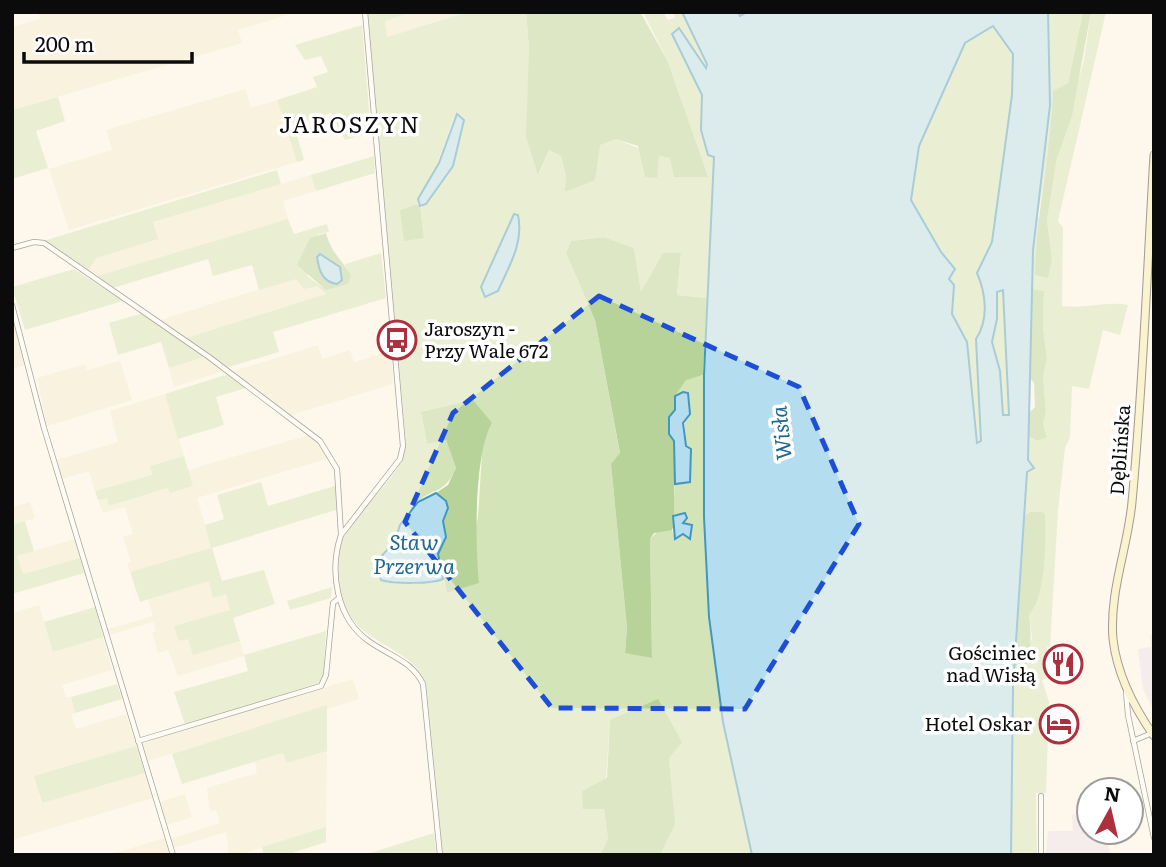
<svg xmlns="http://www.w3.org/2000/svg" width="1166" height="867" font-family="Literata,serif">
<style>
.industrial{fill:#e8e0ea}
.farmland{fill:#f1ebce}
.green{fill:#d2e4b8;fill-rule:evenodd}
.forest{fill:#b7d399}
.water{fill:#b4def0;stroke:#4297c1;stroke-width:2;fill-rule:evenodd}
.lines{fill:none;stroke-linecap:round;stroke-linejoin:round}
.street-casing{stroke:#3e3e3e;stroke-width:6}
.secondary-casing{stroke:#2d2d2d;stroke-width:9}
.street{stroke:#fff;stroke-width:4.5}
.secondary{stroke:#f8eaac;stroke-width:7}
.marked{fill:none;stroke:#1d4ed8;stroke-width:5;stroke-dasharray:14 9;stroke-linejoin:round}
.labels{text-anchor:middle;stroke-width:7;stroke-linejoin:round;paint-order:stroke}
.poi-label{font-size:19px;fill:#0b0b0b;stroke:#fff;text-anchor:end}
.street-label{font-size:19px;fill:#0b0b0b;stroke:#fff}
.water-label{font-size:21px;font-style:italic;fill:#206891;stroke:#fff}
.quarter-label{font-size:23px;letter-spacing:2px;fill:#0b0b0b;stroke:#fff}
</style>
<rect width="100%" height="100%" fill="#fdf8eb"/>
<g class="industrial">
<path d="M1150,635h4v76l-11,-22 -5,-40 13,-2z"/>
<path d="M1089,813v19h18l3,23h-64l2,-24h25l-1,-16z"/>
</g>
<g class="farmland">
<path d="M38,12h259l-59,18 4,13 -230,67v-83l28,-8z"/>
<path d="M413,12h55l-81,25 -2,-16z"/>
<path d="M245,89l6,19 26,-8 20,62 -228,68 -20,-61 63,-19 -6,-20z"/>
<path d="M311,175l5,16 -33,10 5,18 -191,57 -9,-5 7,-13 62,-19 -4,-17z"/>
<path d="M296,278l21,8 9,9 -140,43 -26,-18z"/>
<path d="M12,318l13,47 -13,4z"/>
<path d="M318,345l4,14 28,-9 4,12 37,-10 2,32 -105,32 -58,-44z"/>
<path d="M204,357l19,14 -49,16 -5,-19z"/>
<path d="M120,361l12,39 -85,26 -10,-48 48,-14 2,6z"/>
<path d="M165,394l19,62 -34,10 2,9 -57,16 -6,-20 -27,8 -6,-19 62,-18 -8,-31z"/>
<path d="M309,435l12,10 8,13 -132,40 15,50 -82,24 -3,-8 4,-2 -8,-25 10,-3 -8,-27 -22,6 -5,-13 9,-2 3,8 59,-18 2,5 22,-7 -5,-16z"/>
<path d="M30,502l5,16 -23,7v-18z"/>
<path d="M75,539l5,19 -57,16 -6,-18z"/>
<path d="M210,580l3,18 13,-4 5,16 -56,16 4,15 9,-3 5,17 47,-14 4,15 -66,20 -10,-26 -10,3 -6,-20 4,-2 -3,-9 -44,13 -1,-6 45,-13 -5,-16z"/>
<path d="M39,605l14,47 50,-15 9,33 -50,15 4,13 5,-1 4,16 -4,2 5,14 50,-15 10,32 -101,30 6,27 104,-30 8,25 -141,42v-227z"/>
<path d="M353,679l6,20 -32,10v-3l-179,55 -5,-16 4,-4z"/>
<path d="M327,751l-1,76 -88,28h-9l-3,-23 -52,16 -3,-9 49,-16 -4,-13 -6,2 -3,-24 50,-15 -2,-11 29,-9 4,10z"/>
<path d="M185,794l7,23 -25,8 -7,-23z"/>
<path d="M165,838l5,15 -6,2h-55z"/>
</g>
<g class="green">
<path d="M367,12h46l-28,9 2,16 81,-25h58l13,162 10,-24 12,6 5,20v16l34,-48 16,-5 42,17 12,1 5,20 16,-2 -24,-115 -24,-48h20l5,8 7,-2 -2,-6h9l26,52 -3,5 -26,-41 23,67 -1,35 14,27 -8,141 -30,-3 4,-41 -40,39 -7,-45 -30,-11 -33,4 -5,12 29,67 25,134 -9,10 16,164 -2,24 27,6 -2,-119 10,-10 12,1 3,9 4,-4 5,-1 2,4 6,-12 -9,-2 2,-11 -12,3 2,-32 15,-2 1,-32 -5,-3 -3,-55 -8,4 11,-17 18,-4v142l5,100 14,105 29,133h-92l14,-31 -5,-66 -59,-38 -6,89 4,30 -8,16h-157l-17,-172c-18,-44 -80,-35 -87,-100 -1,-15 -2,-29 3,-43 14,-34 60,-59 64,-97zM454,117l-5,57 -23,30 -6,2 4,32 -24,-28 17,-6 15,-25zM421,412l62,26 -5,79 -4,19 4,47 -31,10 -4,-14c-16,7 -32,1 -50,5l-10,-32c15,-15 20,-33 34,-49 16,-17 26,-6 39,-35l-10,-28 -19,4z"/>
<path d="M1048,12h35l-15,71 -15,9 -1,34 -14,90 14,43 -5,-39 10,-62 27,-98 7,-48h15l-48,209 5,7 -1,78c23,3 43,-5 66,-1l-8,30 -17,-5 -14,59 -17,-3 -2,51 -5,11 -7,63 -8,135 -3,1 3,30 -8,3 7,22 -3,91h-10l1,62h-26l2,-175 4,1 15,-43 -3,-23c20,-20 5,-75 1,-103l-7,5 4,-45 7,-4 -6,-8 1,-24 8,5 10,-5 -4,-13 3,-13 -3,-33 4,-19 -4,-31 1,-36 -12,-2 1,-39 17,-145z"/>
<path d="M362,25l9,108 -26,7 -14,-27 -37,12 10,35 -7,2 -20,-62 40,-13 -4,-10 15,-5 -7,-16 -16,4 -10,-15z"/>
<path d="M993,25l20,29 -1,41 -20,147 -15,31c9,21 11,46 -1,66l5,103 -4,1 -10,-101 -15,-28 2,-29 -5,-6 6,-10 -14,-17 -30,-52 8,-54 46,-103z"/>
<path d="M58,97l7,24 -29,10 12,37 -36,11v-69z"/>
<path d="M374,156l1,17 -59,18 -5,-16z"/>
<path d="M277,170l4,14 -128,38 5,17 -62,19 -8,13 -45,-30z"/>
<path d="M288,219l6,15 33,-10 2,8 -11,2 -11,42 15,11 28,-11 -5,-12 36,-11 5,45 -113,34 6,20 -54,16 -39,-30 140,-44 -9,-8 -13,3 -8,-10 -37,11 -7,-25 -39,11 -5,-17 -95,29 -16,-12z"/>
<path d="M74,269l49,32 -98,29 -13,-43z"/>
<path d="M1003,289l7,126h-7l-3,-44 -8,-29 5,-23v-28z"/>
<path d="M143,313l61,44 -35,11 -8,-26 -43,13 -9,-32z"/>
<path d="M228,374l18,14 -30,9 8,28 -46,14 -13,-45z"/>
<path d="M184,456l9,30 -23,7 -2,-5 -59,18 -2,-8 -9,2 -3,-9 57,-16 -2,-9z"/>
<path d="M261,482l7,24 70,-21 1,24 -127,39 10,33 42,-11 11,34 -42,14 7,23 -47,14 -5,-16 -9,2 -5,-15 56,-16 -4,-16 -13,4 -4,-17 -69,21 -10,-30 81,-24 -6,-23 19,-6 -7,-24z"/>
<path d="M25,521l9,30 -17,5 6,18 57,-16 4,15 -72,21v-69z"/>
<path d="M332,587l-1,11 -41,12 -3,-9z"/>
<path d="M95,607l8,30 -50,15 -9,-30z"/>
<path d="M326,631l-3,47 -7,8 -131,38 -11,-32 74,-21 -4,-16z"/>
<path d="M117,684l5,15 -47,14 -4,-16z"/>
<path d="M327,705v46l-40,12 -4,-10 -101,31 -10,-30z"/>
<path d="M136,746l9,27 -103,30 -8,-27z"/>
<path d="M326,827v15l-40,13h-22l-2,-8z"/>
<path d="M434,833l2,22h-72z"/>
</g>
<g class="forest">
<path d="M526,12h112l4,3 25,45 41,117h-34l-4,-19 -11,-2 -2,22 -12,-1 -7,-31 -22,-7 -16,6 -5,35 -30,12 1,-16 -5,-20 -12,-6 -11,25 -12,-38 3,-88z"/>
<path d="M1083,12h8l-19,104 -15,42 -10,62 5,39 -4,19 -13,-3c1,-62 16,-122 18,-184l15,-8z"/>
<path d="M417,204l3,2 4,32 -20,3 -4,-31z"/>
<path d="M326,233c6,22 15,24 25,43l-3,8 -22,6 -29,-25 13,-27z"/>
<path d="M604,237l30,11 7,44 22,-39h18l-4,42 30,3 -4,77 -17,5 -11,16 -1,129 -2,5 -18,3 -4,6 2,119 -27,-5 2,-25 -16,-164 9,-11 -25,-133 -29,-67 5,-12z"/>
<path d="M1032,289l12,2 -1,36 4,31 -4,19 3,34 -3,12 4,14 -10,4 -8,-5v-23l6,-6 -1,-24 -4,-5z"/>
<path d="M473,400l19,23c-18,30 -17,123 -13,160l-32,10 -9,-39 8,-17 -3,-16 3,-20 -10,-8 12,-8 8,-17 -10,-28 -19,4 -6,-32z"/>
<path d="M1030,512h13l2,3c1,25 1,83 -16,100 3,22 3,48 -12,66l-4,-1 10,-163z"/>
<path d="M658,699l24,43 -13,16 6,66 -15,31h-60l8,-16 -4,-30h-21l-1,-18 25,-13 3,-58z"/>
</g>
<g class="water">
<path d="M682,12h56l2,4 7,-4h301l2,93 -17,145 -5,210 6,8 -7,4 -14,215 -2,168h-259l-29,-133 -14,-105 -5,-100v-142l10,-218 -6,-2 -7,-25 1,-35 -30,-61 7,-6 27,40 1,-4zM993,26l20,28 -1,41 -20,147 -15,31c9,21 12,46 -1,66l5,102 -4,2 -10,-101 -15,-28 2,-29 -5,-6 6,-10 -14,-17 -30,-52 8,-54 46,-103zM1003,290l6,125h-6l-3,-44 -8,-29 5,-23v-27z"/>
<path d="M457,114l7,6 -11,46 -27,38 -6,2 -2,-7 21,-36z"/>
<path d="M514,214l4,1c6,28 -9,51 -20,76l-13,6 -4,-10z"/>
<path d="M320,254l20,13 2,13 -5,4c-15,-2 -18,-14 -20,-27z"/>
<path d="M683,392l5,1 2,21 -7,9 3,23 5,3 -1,33 -15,2 -1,-43 -5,-7v-17l6,-7v-14z"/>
<path d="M436,493l10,8 2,7 -5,13 3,16 -8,17 5,25c-11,5 -50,5 -62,1l-5,-17 19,-23 5,-15 18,-23z"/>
<path d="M685,513l2,5 -4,5 9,2 -2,14 -7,-5 -8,5 -2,-23z"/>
</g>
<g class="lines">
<defs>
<g id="street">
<path d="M365,12l38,434 -3,13 -59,76c-12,36 -5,84 29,107 20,14 42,19 53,42l17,171"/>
<path d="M12,248l22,-6 10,1 165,114 111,84 17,28 4,65"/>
<path d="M12,305l32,123 129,427"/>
<path d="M1126,692l2,23 26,123"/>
<path d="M138,741l183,-55 5,-11 7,-72 6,-5"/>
<path d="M1133,741l19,-8"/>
<path d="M1041,796v59"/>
</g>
<path id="secondary" d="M1154,155c-7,116 -11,232 -22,347 -4,45 -23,90 -19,137 4,36 20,67 41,97"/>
</defs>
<use href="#street" class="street-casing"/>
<use href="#secondary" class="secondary-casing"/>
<use href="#street" class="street"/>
<use href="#secondary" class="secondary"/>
</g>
<path d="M0 0H1166V867H0ZM599,296l200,91 60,137 -114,185 -193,-1 -147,-186 48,-109z" fill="#fdf8eb" fill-opacity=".55" fill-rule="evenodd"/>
<path class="marked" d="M599,296l200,91 60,137 -114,185 -193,-1 -147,-186 48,-109z"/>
<defs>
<symbol id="bus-ring" viewBox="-11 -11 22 22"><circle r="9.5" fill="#fff" stroke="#ae303f" stroke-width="1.5"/><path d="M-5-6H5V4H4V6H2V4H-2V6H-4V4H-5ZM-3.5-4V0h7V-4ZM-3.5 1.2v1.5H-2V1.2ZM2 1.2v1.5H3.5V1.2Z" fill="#ae303f"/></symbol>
<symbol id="restaurant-ring" viewBox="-11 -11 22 22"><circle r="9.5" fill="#fff" stroke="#ae303f" stroke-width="1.5"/><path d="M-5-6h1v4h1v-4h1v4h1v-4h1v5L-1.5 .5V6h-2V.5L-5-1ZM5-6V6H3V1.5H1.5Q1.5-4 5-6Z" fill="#ae303f"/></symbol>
<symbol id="hotel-ring" viewBox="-11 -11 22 22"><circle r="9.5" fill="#fff" stroke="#ae303f" stroke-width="1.5"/><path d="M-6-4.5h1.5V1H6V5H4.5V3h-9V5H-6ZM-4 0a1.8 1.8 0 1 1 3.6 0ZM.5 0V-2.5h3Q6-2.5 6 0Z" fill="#ae303f"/></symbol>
</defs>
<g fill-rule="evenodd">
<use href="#bus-ring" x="375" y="318" width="44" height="44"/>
<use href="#restaurant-ring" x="1041" y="642" width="44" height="44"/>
<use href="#hotel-ring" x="1037" y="702" width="44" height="44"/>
</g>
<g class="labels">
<g class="poi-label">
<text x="424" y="336" text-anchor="start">Jaroszyn -<tspan x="424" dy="22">Przy Wale 672</tspan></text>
<text x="1036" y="660">Gościniec<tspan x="1036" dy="22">nad Wisłą</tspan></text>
<text x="1032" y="731">Hotel Oskar</text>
</g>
<g class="street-label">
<text transform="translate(1120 450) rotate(-86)" y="7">Dęblińska</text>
</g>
<g class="water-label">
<text transform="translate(782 433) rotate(-96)" y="7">Wisła</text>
<text x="414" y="550">Staw<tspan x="414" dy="24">Przerwa</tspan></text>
</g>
<g class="quarter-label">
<text x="350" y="133">JAROSZYN</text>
</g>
</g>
<rect width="1166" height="867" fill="none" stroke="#0b0b0b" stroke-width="28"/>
<g transform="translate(1110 811) rotate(8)"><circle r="33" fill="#ffffff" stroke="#9d9d9d" stroke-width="2"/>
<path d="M0-5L12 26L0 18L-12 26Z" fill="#ae303f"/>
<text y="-10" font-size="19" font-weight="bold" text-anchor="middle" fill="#0b0b0b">N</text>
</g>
<path d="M24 52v10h168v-10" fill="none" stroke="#0b0b0b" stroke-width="3.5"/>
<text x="35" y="52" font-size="21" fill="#0b0b0b" stroke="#ffffff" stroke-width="5" paint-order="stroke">200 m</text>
</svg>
